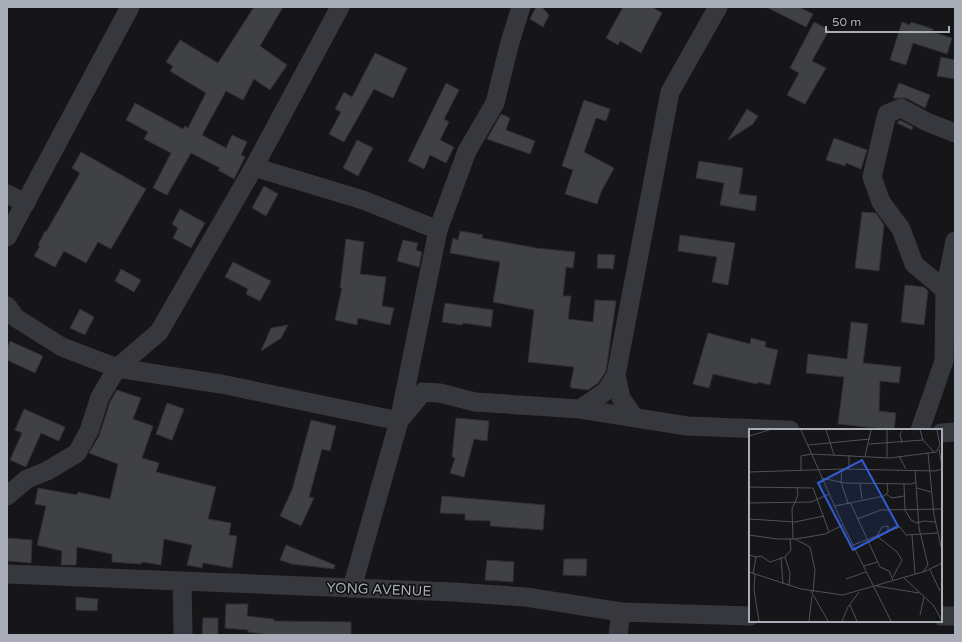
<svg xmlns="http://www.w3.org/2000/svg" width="962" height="642" font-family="'Varela Round',sans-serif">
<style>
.building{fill:#404145;stroke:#303034}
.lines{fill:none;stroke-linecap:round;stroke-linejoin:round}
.minor{stroke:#37383d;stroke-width:19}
.labels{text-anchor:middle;stroke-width:3.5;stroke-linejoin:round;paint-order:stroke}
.street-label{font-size:14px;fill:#a8adb8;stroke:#111113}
.inset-road{fill:none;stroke:#505258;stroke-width:1}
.view{fill:#325cd3;fill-opacity:0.15;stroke:#325cd3;stroke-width:2}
.inset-edge{fill:none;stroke:#a8adb8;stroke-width:2}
</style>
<rect width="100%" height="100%" fill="#161618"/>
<g class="building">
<path d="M254,7h29l-23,39 27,19 -17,25 -16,-11 -11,21 -17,-9 -24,44 24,13 6,-13 15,7 -6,13 4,2 -11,22 -16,-9 2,-2 -29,-15 -24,42 -14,-7 18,-35 -27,-14 4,-7 -22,-12 9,-17 48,26 2,-3 3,2 18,-35 -36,-22 3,-5 -7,-4 14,-22 38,23z"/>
<path d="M536,7h6l7,8 -6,12 -13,-8z"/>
<path d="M623,7h29l10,6 -21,40 -21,-12 -2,4 -12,-7z"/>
<path d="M766,7h33l14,7 -7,13z"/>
<path d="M814,22l15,8 -17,31 14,7 -21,36 -18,-9 12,-22 -9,-5z"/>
<path d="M902,22l8,3 1,-3 22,7 -1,3 20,6 -5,16 -34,-11 -7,22 -16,-5z"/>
<path d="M375,53l32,15 -14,30 -19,-9 -30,53 -15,-8 12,-22 -6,-3 9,-17 8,5z"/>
<path d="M941,57l14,3v19l-18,-3z"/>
<path d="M446,83l13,7 -15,29 5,3 -9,18 14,7 -8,16 -16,-8 -6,14 -16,-8z"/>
<path d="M899,83l31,12 -5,13 -19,-10h-13z"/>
<path d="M584,100l26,9 -4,12 -10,-3 -12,34 30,16 -13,24 -4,12 -32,-10 8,-24 -11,-4z"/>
<path d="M747,109l11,7 -5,8 -25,16z"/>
<path d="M501,114l9,4 -4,12 29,11 -5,13 -43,-15z"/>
<path d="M900,120l13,7 -1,3 -15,-7z"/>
<path d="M834,138l33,12 -6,19 -15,-6 -1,3 -19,-6z"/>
<path d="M357,140l16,8 -15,28 -15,-8z"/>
<path d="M81,152l65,37 -35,60 -13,-7 -12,21 -22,-12 -9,16 -21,-11 6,-10 -2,-1 7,-14 1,1 34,-59 -8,-5z"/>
<path d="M699,161l44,7 -4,26 18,2 -2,15 -35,-6 4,-22 -28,-5z"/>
<path d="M264,186l14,8 -12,22 -14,-8z"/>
<path d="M180,209l25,14 -14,25 -18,-10 5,-10 -6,-4z"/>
<path d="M862,212l14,1 8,12 -5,46 -24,-3z"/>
<path d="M460,231l23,4 -1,3 54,10 39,4 -2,16 -7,-1 -3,29h8l-3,23 25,3 2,-22 21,1 -10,70 -8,12 -10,7 -16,-2 -2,-1 4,-20 -46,-5 6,-52 -41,-8 7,-40 -50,-9 3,-15 5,2z"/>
<path d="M680,235l55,8 -7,42 -16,-3 5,-25 -39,-6z"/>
<path d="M346,239l18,3 -4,32 26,3 -4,29 12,2 -4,17 -32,-7 -1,7 -22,-5 7,-32h-2z"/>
<path d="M403,240l15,3 -2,7 6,2 -3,15 -22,-6z"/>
<path d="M598,254l17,1 -2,14 -16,-1z"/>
<path d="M233,262l38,19 -11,20 -14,-7 2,-5 -23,-12z"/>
<path d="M121,269l20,11 -7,12 -19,-11z"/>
<path d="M905,285l19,2 4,4 -4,34 -23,-3z"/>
<path d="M445,303l48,7 -2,17 -28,-4 -1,2 -20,-3z"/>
<path d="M80,309l14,8 -9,18 -15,-7z"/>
<path d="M851,322l17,2 -5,39 38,4 -2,16 -19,-2 -1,30 17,2 -2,17 -56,-6 6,-47 -38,-4 2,-19 39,5z"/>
<path d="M288,325l-7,13 -20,13 10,-23z"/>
<path d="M708,333l42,11 1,-6 15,4 -1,5 13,3 -8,35 -12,-3 -1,2 -44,-10 -4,14 -16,-4z"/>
<path d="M10,341l33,15 -8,17 -28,-13v-11z"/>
<path d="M117,390l24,8 -8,21 20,7 -11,32 17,5 -3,9 60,15 -8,32 23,4 -2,12 8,1 -5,32 -29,-5 -1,5 -15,-3 5,-20 -28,-6 -3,26 -19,-3 -1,2 -29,-2v-8l-35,-7 -1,18h-15l1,-14 -25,-6 9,-39 -11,-2 3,-16 39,7 1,-3 32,7 8,-35 -29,-11 10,-17 11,-34z"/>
<path d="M167,403l17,6 -12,31 -16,-6z"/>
<path d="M24,409l41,18 -6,14 -18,-8 -15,34 -16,-7 12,-27 -7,-3z"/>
<path d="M456,418l33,3 -2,20 -13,-2 -10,38 -14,-4 5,-15 -3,-1z"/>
<path d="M311,420l25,6 -6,25 -8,-2 -13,48 5,1 -13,28 -21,-10 12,-26z"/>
<path d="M442,496l103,9 -2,25 -53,-4 1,-5 -26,-1v-6l-25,-1z"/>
<path d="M7,538l25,2 -1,23 -24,-2z"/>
<path d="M286,545l49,20 -1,4 -42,-5 -12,-4z"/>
<path d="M564,559h23l-1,17 -23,-1z"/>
<path d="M487,560l27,2 -1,20 -28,-2z"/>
<path d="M76,597l22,2 -1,12 -21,-1z"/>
<path d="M226,604h22l-1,12 27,3v2l77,1v13h-82l-21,-3v-2l-23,-2z"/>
<path d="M203,618h15v17h-16z"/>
</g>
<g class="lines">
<g class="minor">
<path d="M955,133l-28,-11 -26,-14 -14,6 -15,63 9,25 20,27 13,35 31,26 10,-9"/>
<path d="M254,167l109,33 75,30"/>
<path d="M7,194l19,9"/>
<path d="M7,237l123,-230"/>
<path d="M7,306l9,12 46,29 55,21 104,16 178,37 24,-29 17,1 35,9 105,7 107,17 103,4"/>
<path d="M580,409l26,-18 10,-16"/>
<path d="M634,417l-13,-19 -5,-23 54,-283 48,-85"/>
<path d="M920,430l24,-69 1,-71 10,-49"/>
<path d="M941,433l14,-1"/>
<path d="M7,496l20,-17 20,-8 30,-18 12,-22 11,-34 17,-29 42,-36 95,-165 86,-160"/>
<path d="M7,574l447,18 72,5 95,15 129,4"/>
<path d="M182,581l1,54"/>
<path d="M352,588l47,-167 39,-191 29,-79 28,-48 15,-61 11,-35"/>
<path d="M941,616h14"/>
<path d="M618,635l3,-23"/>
</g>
</g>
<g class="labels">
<g class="street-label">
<text transform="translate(379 589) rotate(2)" y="5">YONG AVENUE</text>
</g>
</g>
<g transform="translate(749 429)">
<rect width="193" height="193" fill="#161618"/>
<path class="inset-road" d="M52,1l42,95 48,96M77,1l8,25M138,1v27M153,2l-2,3 2,9M0,7l20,-6M174,11l11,12M120,15l54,-4 -3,-10M59,16l62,-6M190,20l3,18M179,24l6,62 8,36M100,26v14M116,27l6,-26M150,27l7,13M93,40l-1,13 7,21 3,1 29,63 9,4 4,9M166,41l4,58 9,37 -5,7M52,42v-15l10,-2 79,4 46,-6 4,-7 -3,-15M0,43l94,-3 92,2 7,-2M72,49l24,5 67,1 4,-2M111,55l2,15M155,55l1,26 6,10 6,3 7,-2 11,1M0,58l64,1 16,44M168,59l14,4M137,65l6,4 12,-2M0,74l62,-1 18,-8M86,77l49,-10 4,-4 -1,-8M0,90l46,3 29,-6M108,90l24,-9 61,-1M139,102v-5l-6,1 -5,9 20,16 5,8 -9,17M0,106l28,4h19l29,-5 18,-9M163,106l3,39M44,110l-1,-30 6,-14 -1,-8M46,110l15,8 5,23 -2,22M104,116l47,-18 6,8 31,-2M0,126l7,2 -3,17M7,128l5,-1 9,6 15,-5 6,-7 -1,-11M32,128l2,27M36,128l5,16 -1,13M115,137l13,-4M181,141l10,21M0,143l52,17 42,6 83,-24 16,-8M6,145l-1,16 5,31M154,148l31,29 8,15M97,150l20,-7M127,157l43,7M62,162l17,30M101,176l7,16M171,186l4,-18M60,192l3,-25M93,192l6,-14 11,-15"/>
<path class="view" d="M113,31l36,66 -45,24 -35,-67z"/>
<rect width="193" height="193" class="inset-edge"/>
</g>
<rect width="962" height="642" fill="none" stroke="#a8adb8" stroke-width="16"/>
<path d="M826 26v6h123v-6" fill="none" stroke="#a8adb8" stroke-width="2"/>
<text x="832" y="26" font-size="12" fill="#a8adb8" stroke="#111113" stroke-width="3" paint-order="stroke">50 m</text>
</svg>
